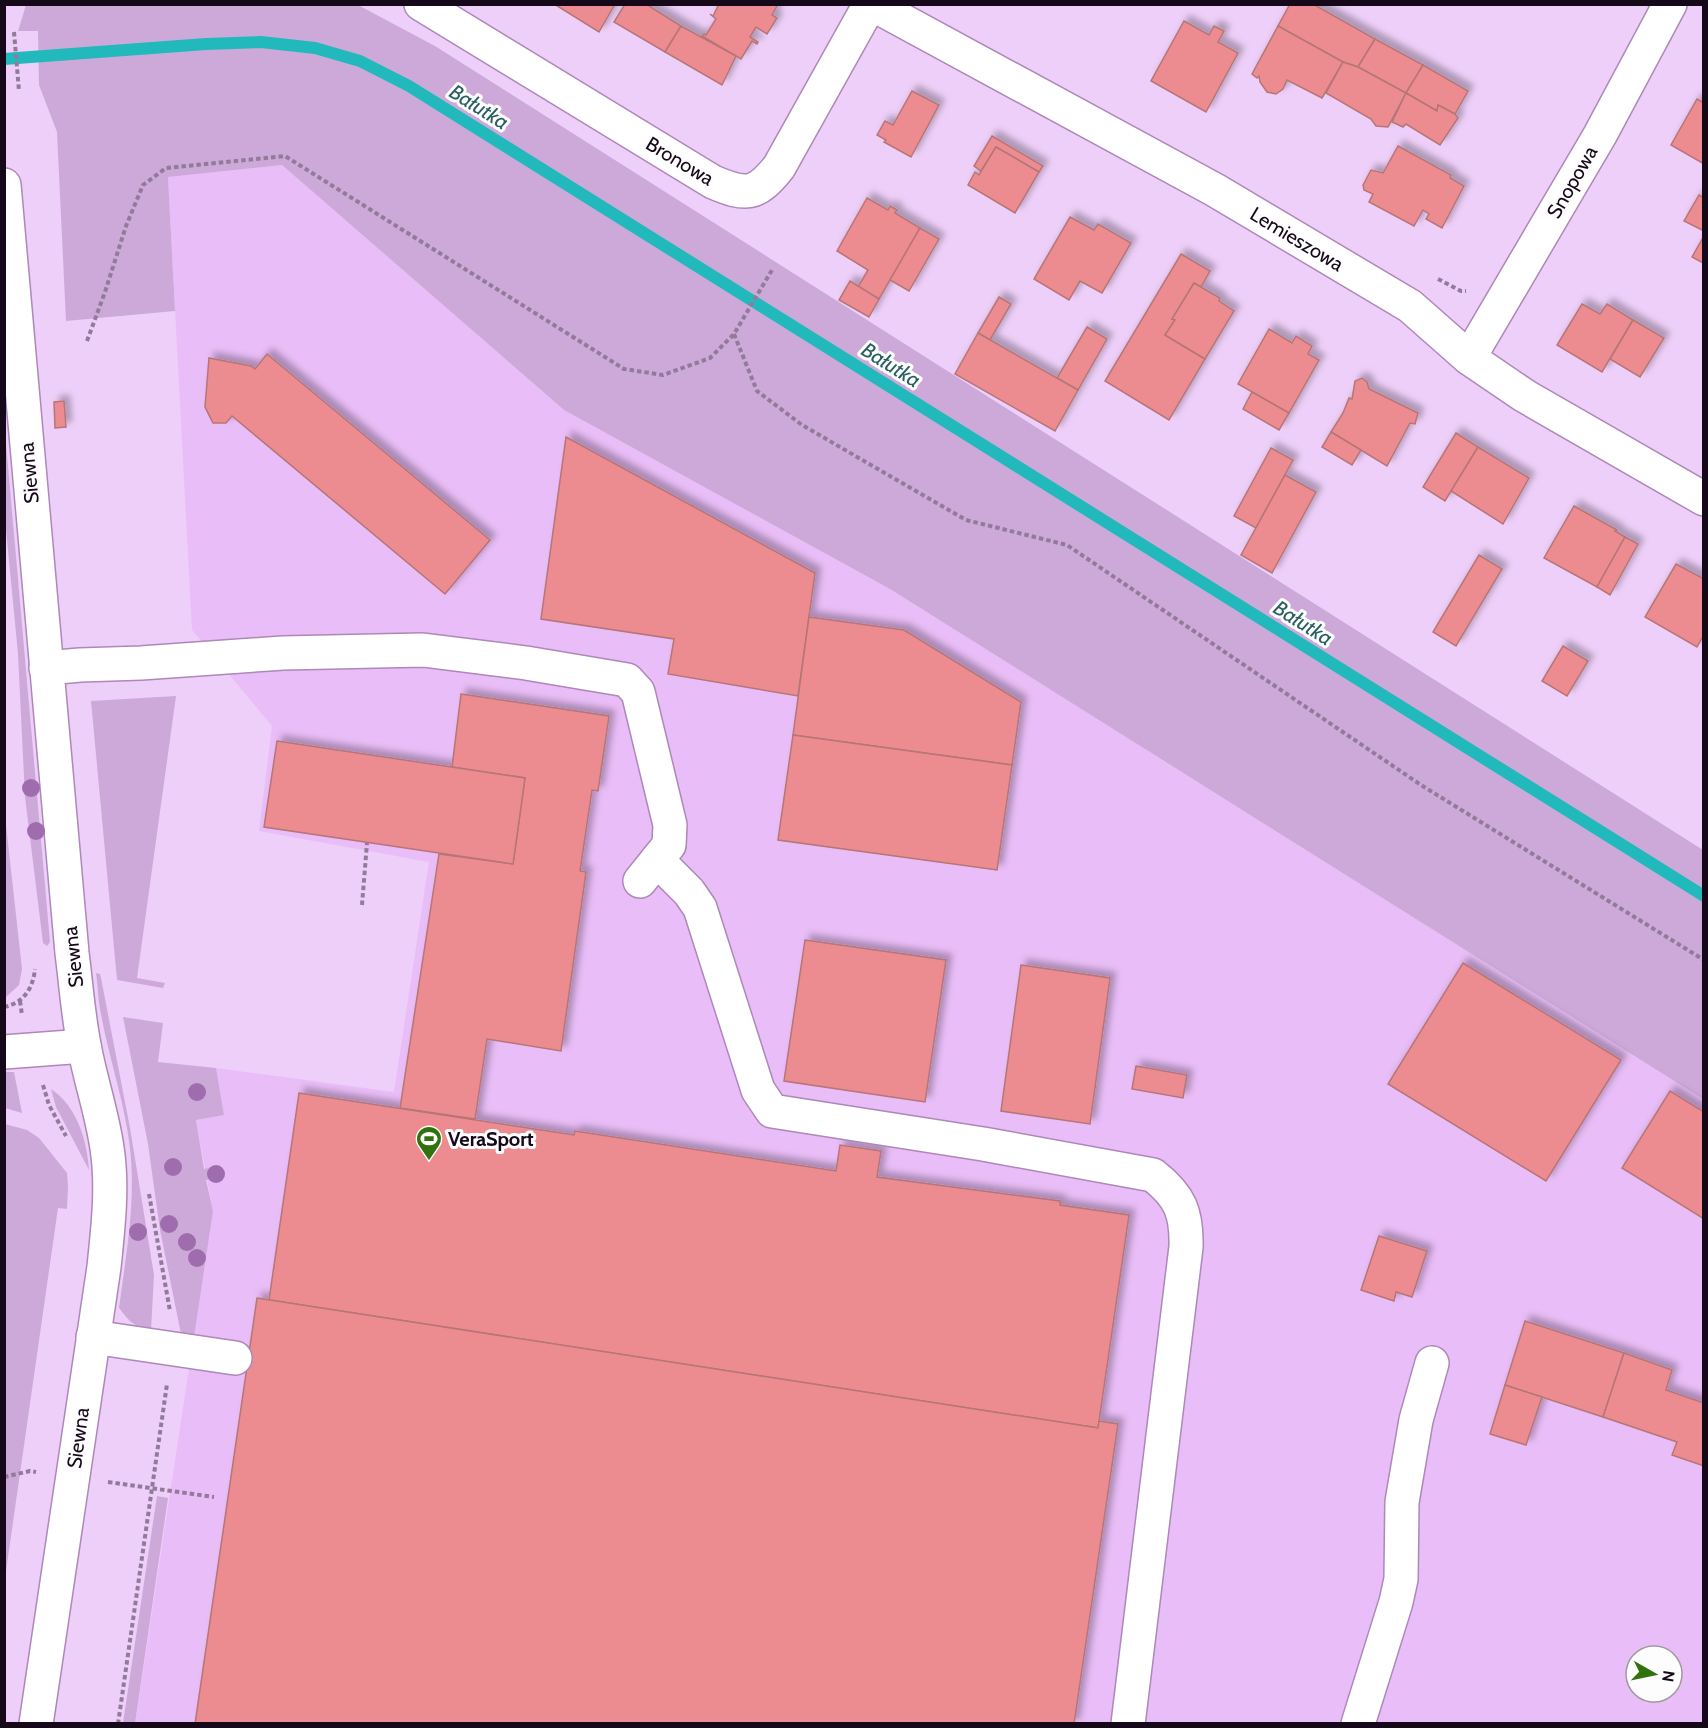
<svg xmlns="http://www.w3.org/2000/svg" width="1708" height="1728" font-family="Cabin,sans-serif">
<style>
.built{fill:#e9bdf7;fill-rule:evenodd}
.green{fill:#cda9d9}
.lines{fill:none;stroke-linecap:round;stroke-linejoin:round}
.stream{stroke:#22b9bc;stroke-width:12}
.building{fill:#ec8c90;stroke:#b67577;stroke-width:1.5;filter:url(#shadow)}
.minor-casing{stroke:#ad88b9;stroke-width:36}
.path{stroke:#927b9a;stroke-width:4;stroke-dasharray:4.5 3;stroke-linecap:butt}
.minor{stroke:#fff;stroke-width:33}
.tree{fill:#9f6dae}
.labels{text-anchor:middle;stroke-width:6;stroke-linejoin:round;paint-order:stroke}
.street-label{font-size:20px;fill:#150819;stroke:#fdfdfd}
.poi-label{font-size:20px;font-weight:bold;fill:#150819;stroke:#fdfdfd;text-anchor:start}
.water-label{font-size:21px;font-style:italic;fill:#275f61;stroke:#fdfdfd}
</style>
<defs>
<filter id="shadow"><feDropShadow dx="5.5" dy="-5.5" stdDeviation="3" flood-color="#0004"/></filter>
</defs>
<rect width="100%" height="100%" fill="#eecff9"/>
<path class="built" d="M282,165l282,245 326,179 813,510v624l-1568,1 78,-513 -17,-91 28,-5 -8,-47 178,24 35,-230 -170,-31 13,-105 -80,-96 -24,-453zM1636,1656h36v36h-36z"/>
<g class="green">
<path d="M356,4l79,42 1268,804v249l-813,-510 -326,-179 -282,-245 -114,12 7,134 -109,10 -9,-189 -18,-47 -1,-54h-20l8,-26z"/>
<path d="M5,432l45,510 -3,4 -4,-3 -18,-146 -7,-143 -13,-135z"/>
<path d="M176,696l-39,282 28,5 -2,5 -46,-8 -26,-279z"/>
<path d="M5,816l17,153 -3,16 -14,13z"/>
<path d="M96,973l4,1 1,4 29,150 24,147 -3,55c-17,-3 -22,-9 -32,-22 7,-53 17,-106 11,-160 -5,-45 -21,-89 -29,-134 -3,-13 -3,-27 -5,-41z"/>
<path d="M123,1017l40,6 -5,39 58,6 8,47 -28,5 8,49 16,-4 3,13 -17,2 7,31 -19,126 -13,-3 -21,-104 -12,-86z"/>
<path d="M5,1072h9l8,41 -17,-5z"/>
<path d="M51,1089c26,17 36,52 38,81l-33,-63z"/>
<path d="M5,1124l22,6 12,8 28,35 1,14 -1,22 -9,-1 -53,370z"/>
<path d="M157,1496l11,2 -33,225h-12z"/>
</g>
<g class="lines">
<path class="stream" d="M4,59l202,-15 55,-2 54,6 45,13 49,25 1295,810"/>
</g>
<g class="building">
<path d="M554,4h61l-16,28z"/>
<path d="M625,4h21l35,22 -16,26 -51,-30z"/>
<path d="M719,4h59l-6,11 5,3 -10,16 -11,-7 -6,10 8,5 -1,2 -5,-3 -11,18 -39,-23 2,-2 2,1 10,-16 -6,-5 3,2z"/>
<path d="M1290,4h23l62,35 -17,28 -15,-5 -65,-36z"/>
<path d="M1184,21l25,14 5,-9 10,5 -6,11 20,11 -32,59 -55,-31z"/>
<path d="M681,26l55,30 -14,29 -57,-33z"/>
<path d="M1278,26l65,36 -21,36 -35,-18 -4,9 -7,5 -9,-2 -7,-10 -1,-6 -2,2 -5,-4z"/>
<path d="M1375,39l48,26 -17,28 -48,-26z"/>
<path d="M1343,62l15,5 48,26 -18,34 -12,-1 -5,-7 -45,-26z"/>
<path d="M1423,65l45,26 -13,23 -17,-9 -1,6 -31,-18z"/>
<path d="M912,91l27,14 -28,52 -27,-15 2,-2 -9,-5 8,-14 8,4z"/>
<path d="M1406,93l31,18 1,-6 17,9 3,4 -18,27 -34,-21 -3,3 -11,-5z"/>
<path d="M1697,99l7,4v61l-33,-19z"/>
<path d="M992,136l51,30 -4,6 -43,-25 -15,24 -7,-5z"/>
<path d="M1398,146l53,29 -1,3 14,8 -22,42 -16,-9 3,-5 -6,-4 -9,16 -45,-24 4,-8 -9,-4 -1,-5 8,-15 12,3z"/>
<path d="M996,147l43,25 -24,41 -47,-28 7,-13 4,3z"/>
<path d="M1699,195l5,3v33l-20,-10z"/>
<path d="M867,198l21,12 2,-4 7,4 -2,3 25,15 -41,71 -21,-12 10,-17 -31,-19z"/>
<path d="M1070,217l24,13 4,-6 33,19 -29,50 -22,-12 -11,19 -35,-21z"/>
<path d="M920,228l19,11 -30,52 -19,-11z"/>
<path d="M1704,236v25l-1,2 -11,-6z"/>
<path d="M1181,254l29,17 -9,16 -7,-4 -22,36 3,1 -10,15 40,24 -36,61 -64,-39z"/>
<path d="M850,281l29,18 -10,18 -30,-17z"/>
<path d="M1194,283l26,15 -1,3 15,10 -29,48 -40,-24 10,-15 -3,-1z"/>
<path d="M999,297l12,7 -21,36 -12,-7z"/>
<path d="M1582,304l18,10 7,-10 26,16 -31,52 -45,-27z"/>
<path d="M1633,320l31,18 -24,39 -30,-18z"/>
<path d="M1087,327l20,12 -29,51 -21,-12z"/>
<path d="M1269,329l23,14 4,-7 16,10 -4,8 11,6 -30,53 -51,-29z"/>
<path d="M978,333l100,57 -23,41 -100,-57z"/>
<path d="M267,354l223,186 -45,54 -213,-178 -6,7h-13l-8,-16 4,-49 42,8 4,3z"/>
<path d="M1362,378l5,4 2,7 49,24 -3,11 -5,-1 -23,43 -56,-34 12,-19 6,-15 3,1 3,-18z"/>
<path d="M1252,392l37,21 -10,17 -36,-21z"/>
<path d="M64,401l2,26 -11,1 -1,-26z"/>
<path d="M1331,432l30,18 -9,15 -30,-18z"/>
<path d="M1456,433l22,14 -33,54 -22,-14z"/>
<path d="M566,437l249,136 -17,123 -130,-22 6,-35 -133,-20z"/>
<path d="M1478,447l51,31 -26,46 -52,-33z"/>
<path d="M1271,448l22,12 -37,68 -22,-12z"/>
<path d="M1285,475l31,17 -44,81 -31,-18z"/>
<path d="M1574,506l43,24 -2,1 10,6 -28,50 -53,-29z"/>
<path d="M1625,537l13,7 -28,51 -13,-8z"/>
<path d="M1479,555l23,14 -46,77 -23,-14z"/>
<path d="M1676,564l28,15v60l-2,-1 -5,9 -52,-30z"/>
<path d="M809,617l95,13 117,72 -9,63 -219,-30z"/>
<path d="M1563,646l25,15 -21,35 -25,-15z"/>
<path d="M461,694l148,22 -11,75 -6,-1 -12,81 6,1 -25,179 -74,-12 -12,80 -75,-11 39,-254 74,10 12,-86 -73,-11z"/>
<path d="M793,735l219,30 -15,105 -219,-30z"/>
<path d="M277,741l248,37 -12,86 -249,-37z"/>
<path d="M805,940l141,20 -21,142 -141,-21z"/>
<path d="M1463,963l158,97 -75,121 -158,-97z"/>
<path d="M1021,965l89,13 -20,146 -89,-13z"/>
<path d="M1136,1066l51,9 -4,23 -51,-9z"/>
<path d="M1670,1091l34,21v107l-82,-51z"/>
<path d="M299,1093l275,42 1,-4 261,40 4,-26 41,6 -4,26 183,24v4l69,10 -31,213 -829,-128z"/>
<path d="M1379,1236l48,15 -15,46 -16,-5 -2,9 -33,-11z"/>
<path d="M257,1298l841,130 1,-7 19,3 -44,300h-879z"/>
<path d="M1525,1321l99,32 -21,64 -98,-32z"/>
<path d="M1624,1353l48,17 -6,20 38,13v63l-32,-11 5,-13 -74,-25z"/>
<path d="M1505,1385l37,12 -16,48 -36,-11z"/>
</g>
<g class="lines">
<defs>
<g id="minor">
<path d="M421,4l292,178c33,14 43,14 66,-15l91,-163"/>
<path d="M872,4l343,186 195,116 59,52 56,38 179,103"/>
<path d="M4,185l68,768c4,31 6,61 12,92 6,34 18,68 23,103 6,39 1,80 -3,119l-68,457"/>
<path d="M1469,358l131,-223 70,-131"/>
<path d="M46,668l34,-3 61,-2 142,-10 140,-3 103,13 101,17 11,12 32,133 -1,20 -29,36"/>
<path d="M657,860l32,32 11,16 58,182 14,21 211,33 170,31c27,21 34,38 33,72l-58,477"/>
<path d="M4,1052l80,-6"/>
<path d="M93,1337l142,21"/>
<path d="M1358,1724l38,-122 5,-23 1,-77 14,-82 16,-57"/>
</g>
</defs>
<use href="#minor" class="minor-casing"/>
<g class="path">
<path d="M14,32l5,59"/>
<path d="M1438,279l23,12h5"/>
<path d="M734,334l23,57 45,34 164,95 101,25 354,240 283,175"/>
<path d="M87,341l18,-49 21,-66 17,-41 23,-17 119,-12 339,213 39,6 47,-17 24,-24 38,-64"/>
<path d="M362,905l5,-62"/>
<path d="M20,1001l2,14"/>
<path d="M4,1007c20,-4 29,-19 31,-38"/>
<path d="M43,1085l6,20 17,31"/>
<path d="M149,1194l21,117"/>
<path d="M4,1477l26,-6 6,1"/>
<path d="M108,1482l106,15"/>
<path d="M118,1724l49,-340"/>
</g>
<use href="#minor" class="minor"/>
</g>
<g class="tree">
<circle cx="31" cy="788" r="9"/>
<circle cx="36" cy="831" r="9"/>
<circle cx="197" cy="1092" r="9"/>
<circle cx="173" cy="1167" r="9"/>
<circle cx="216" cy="1174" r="9"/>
<circle cx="169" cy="1224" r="9"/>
<circle cx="138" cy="1232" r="9"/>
<circle cx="187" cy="1242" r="9"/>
<circle cx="197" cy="1258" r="9"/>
</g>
<defs>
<symbol id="stadium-pin" viewBox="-11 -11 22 30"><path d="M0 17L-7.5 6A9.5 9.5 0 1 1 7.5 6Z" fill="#31720c" stroke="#fdfdfd"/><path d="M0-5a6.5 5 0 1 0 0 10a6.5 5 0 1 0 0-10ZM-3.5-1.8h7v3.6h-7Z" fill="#fff"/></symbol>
</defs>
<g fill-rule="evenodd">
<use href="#stadium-pin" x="414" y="1124" width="30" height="40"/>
</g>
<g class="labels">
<g class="street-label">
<text transform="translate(680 161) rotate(31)" y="7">Bronowa</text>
<text transform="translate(1572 182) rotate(-60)" y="7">Snopowa</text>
<text transform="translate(1297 239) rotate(31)" y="7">Lemieszowa</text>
<text transform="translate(29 473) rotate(-95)" y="7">Siewna</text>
<text transform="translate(73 957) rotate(-96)" y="7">Siewna</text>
<text transform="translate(78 1438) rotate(-82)" y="7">Siewna</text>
</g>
<g class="poi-label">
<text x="448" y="1146">VeraSport</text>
</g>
<g class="water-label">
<text transform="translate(479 107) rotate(32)" y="7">Bałutka</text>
<text transform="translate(891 365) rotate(32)" y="7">Bałutka</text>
<text transform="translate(1303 623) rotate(32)" y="7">Bałutka</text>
</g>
</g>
<rect width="1708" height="1728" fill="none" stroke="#150819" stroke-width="12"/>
<g transform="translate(1654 1674) rotate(99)"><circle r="28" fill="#fdfdfd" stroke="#a09ba2" stroke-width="1.5"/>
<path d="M0-4.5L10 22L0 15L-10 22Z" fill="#31720c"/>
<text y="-9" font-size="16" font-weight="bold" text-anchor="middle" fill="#150819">N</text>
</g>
</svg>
